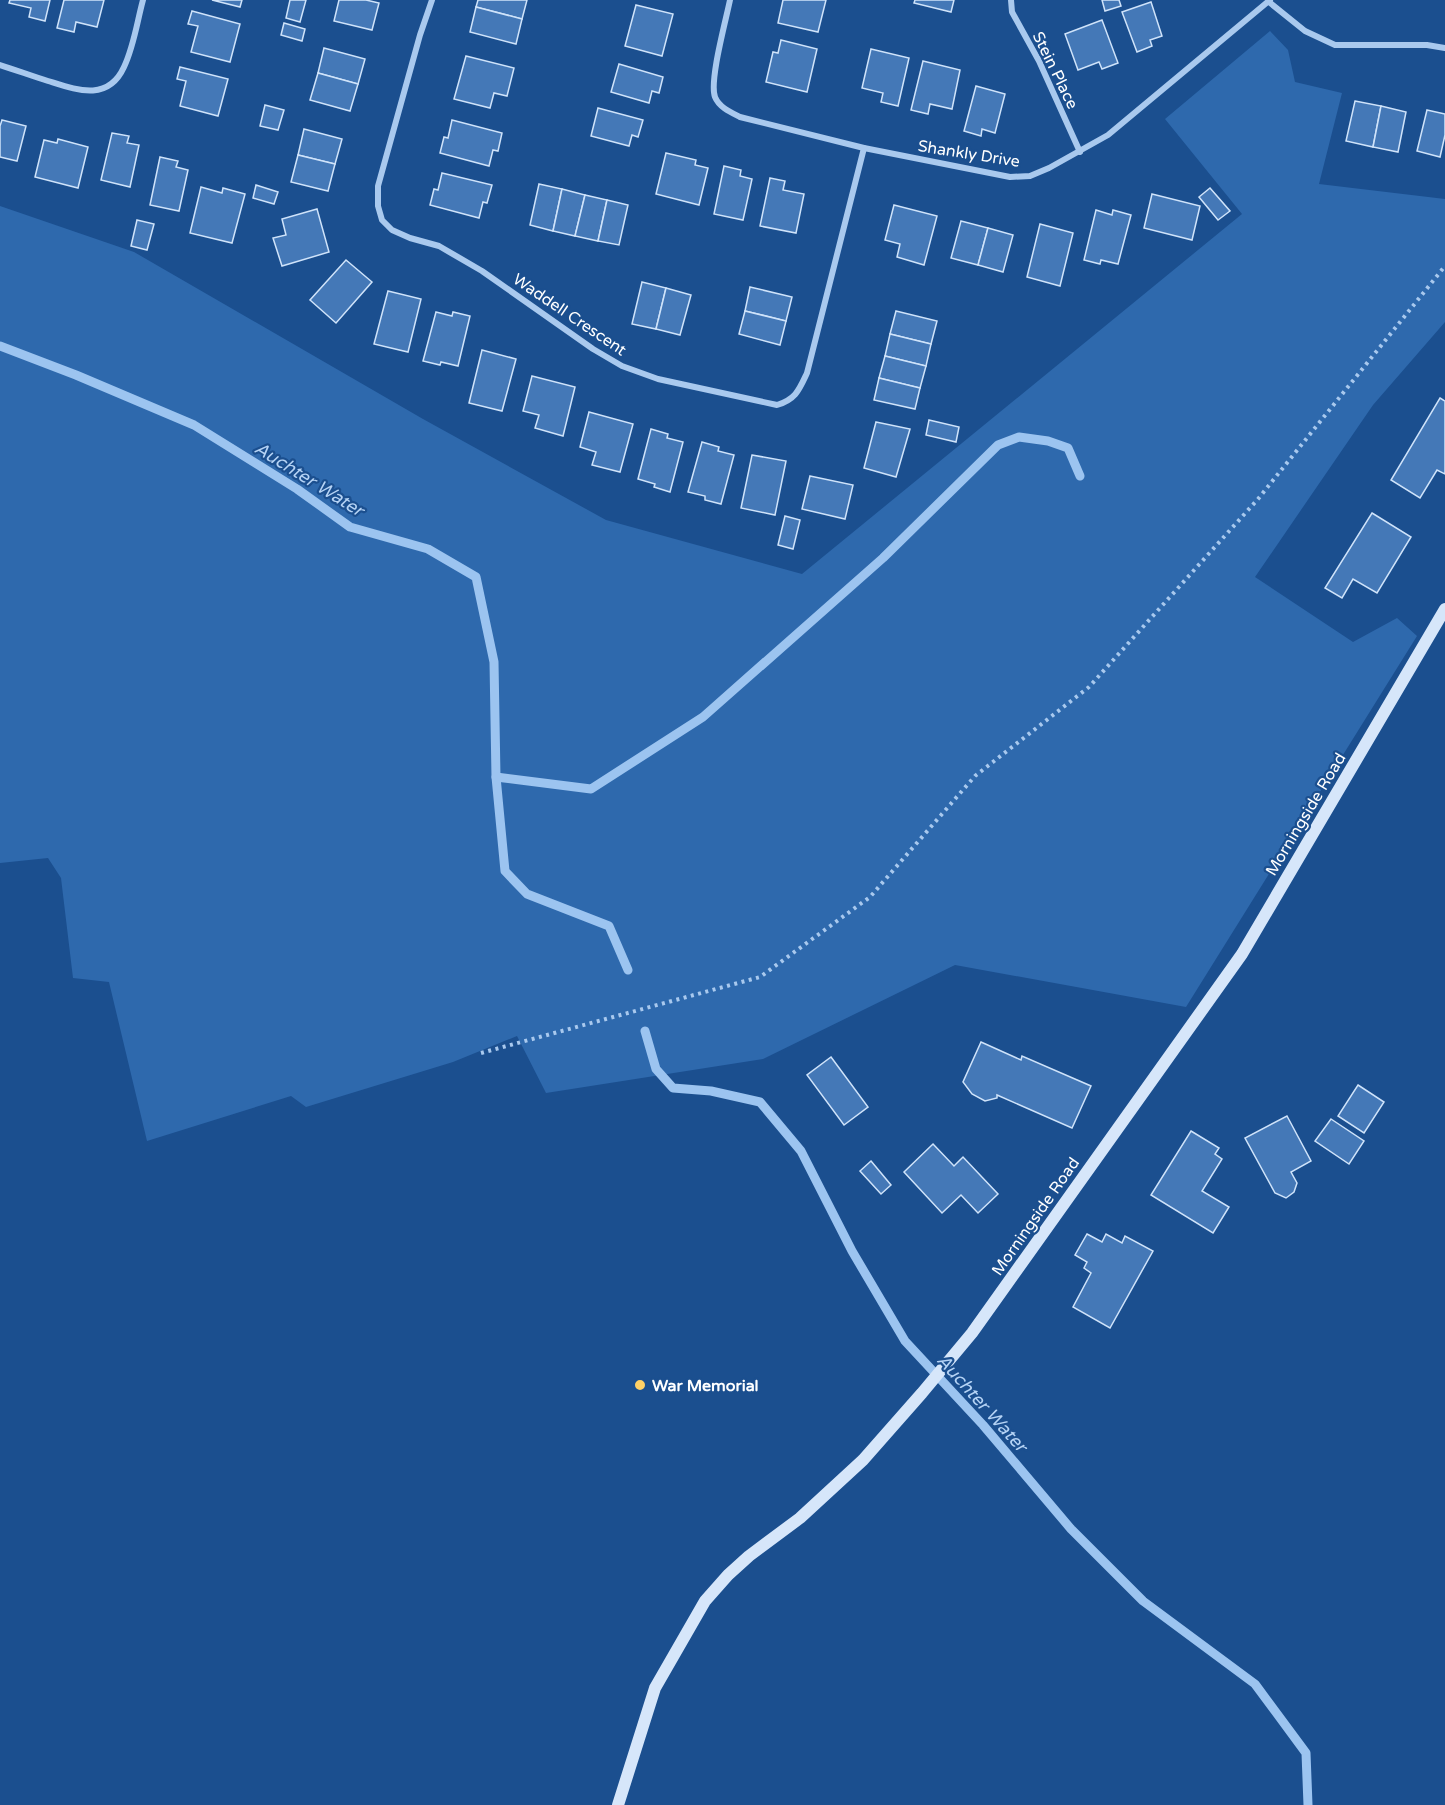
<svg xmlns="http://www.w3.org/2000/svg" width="1445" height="1805" font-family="'Varela Round',sans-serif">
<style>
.green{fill:#2e69ad}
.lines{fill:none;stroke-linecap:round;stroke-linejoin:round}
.stream{stroke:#9cc4f0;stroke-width:9}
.building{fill:#4478b7;stroke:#cfe3fa;stroke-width:1.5}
.path{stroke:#a9c9ee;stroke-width:4;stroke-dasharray:3 4.5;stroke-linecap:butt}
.street{stroke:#a9c9ee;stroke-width:6}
.secondary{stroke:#d6e6fa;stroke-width:12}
.poi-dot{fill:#ffd166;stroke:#1b4f8f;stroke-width:2}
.labels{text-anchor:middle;stroke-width:4.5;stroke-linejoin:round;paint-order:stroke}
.street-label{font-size:16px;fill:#fff;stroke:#1b4f8f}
.poi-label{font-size:16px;font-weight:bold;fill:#fff;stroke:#1b4f8f;text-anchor:start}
.water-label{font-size:18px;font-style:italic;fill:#b5d3f5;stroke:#1b4f8f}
</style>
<rect width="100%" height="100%" fill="#1b4f8f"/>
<path class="green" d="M1270,31l18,19 7,32 47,11 -23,91 126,15v123l-72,83 -118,172 98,65 44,-24 20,18 -231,371 -231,-42 -192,94 -217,34 -29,-57 -64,26 -147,45 -15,-11 -144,45 -38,-159 -36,-4 -12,-100 -13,-20 -48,5v-657l134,46 289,167 183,101 196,54 440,-360 -77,-95z"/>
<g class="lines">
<g class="stream">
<path d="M0,346l76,29 118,50 103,64 53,38 78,22 48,28 18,85 2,115 9,94 22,23 82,32 19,44"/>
<path d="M496,777l95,12 112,-72 180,-159 115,-113 21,-8 29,4 20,7 12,28"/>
<path d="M645,1031l11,38 17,19 38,3 49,11 41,49 51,100 53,90 78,84 88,104 72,72 112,83 51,69 2,52"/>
</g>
</g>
<g class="building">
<path d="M10,0h40l-5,21 -16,-4 2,-9 -22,-5z"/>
<path d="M64,0h40l-7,27 -21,-5 -2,10 -17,-4z"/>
<path d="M212,0h30l-2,7z"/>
<path d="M290,0h16l-6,22 -14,-4z"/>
<path d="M339,0h27l13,3 -7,27 -38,-9z"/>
<path d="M478,0h49l-5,19 -46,-12z"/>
<path d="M783,0h43l-8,32 -40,-9z"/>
<path d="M915,0h39l-3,12 -37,-9z"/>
<path d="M1102,0h17l2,6 -16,5z"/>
<path d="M1151,2l11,34 -12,4 2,6 -15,6 -15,-40z"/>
<path d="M636,5l37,9 -11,42 -37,-10z"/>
<path d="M476,7l46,12 -6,25 -46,-12z"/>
<path d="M192,11l48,13 -10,38 -39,-10 7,-26 -10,-2z"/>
<path d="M1102,20l16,43 -16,6 -3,-7 -21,8 -13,-36z"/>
<path d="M284,23l21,6 -3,12 -21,-6z"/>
<path d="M781,40l36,9 -10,43 -41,-10 7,-30 5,1z"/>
<path d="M324,48l41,11 -7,25 -40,-11z"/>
<path d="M871,49l38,9 -11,48 -17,-4 2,-9 -21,-5z"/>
<path d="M466,56l48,12 -7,28 -13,-3 -4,15 -36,-9z"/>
<path d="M923,61l37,9 -8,39 -22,-5 -2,10 -17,-4z"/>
<path d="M619,64l44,13 -4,16 -7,-2 -3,12 -38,-11z"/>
<path d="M180,67l48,12 -10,37 -38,-10 6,-25 -9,-2z"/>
<path d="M318,73l40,11 -8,27 -40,-11z"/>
<path d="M976,86l29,8 -10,39 -13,-4 -1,7 -17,-5z"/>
<path d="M1355,101l26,5 -8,41 -27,-6z"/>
<path d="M265,105l19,5 -6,20 -18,-4z"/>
<path d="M1381,106l25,6 -8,40 -25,-5z"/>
<path d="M598,108l45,12 -5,17 -6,-2 -3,11 -38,-10z"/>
<path d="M1427,110l18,4v21l-5,22 -23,-6z"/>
<path d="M2,120l24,6 -9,35 -17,-4v-31z"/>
<path d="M452,120l50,13 -4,18 -5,-1 -4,16 -49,-13 4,-16 4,1z"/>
<path d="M304,129l38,10 -7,25 -37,-9z"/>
<path d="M112,133l17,3 -2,7 12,2 -9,42 -29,-7z"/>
<path d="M58,139l30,8 -10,41 -43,-11 9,-37 13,3z"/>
<path d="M666,153l30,7 -1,5 13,3 -9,37 -43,-11z"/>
<path d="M298,155l37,9 -7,27 -37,-9z"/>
<path d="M160,157l18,4 -2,6 12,3 -9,41 -29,-6z"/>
<path d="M724,166l17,4 -1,6 12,3 -9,41 -29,-6z"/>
<path d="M442,173l50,12 -5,18 -4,-1 -4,16 -49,-13 4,-16 4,1z"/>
<path d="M770,178l15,3 -2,9 21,4 -8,39 -36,-7z"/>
<path d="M539,184l23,5 -9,42 -23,-6z"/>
<path d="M256,185l22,7 -4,12 -21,-6z"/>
<path d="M201,187l21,6 1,-5 22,6 -13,49 -42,-10z"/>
<path d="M1210,188l20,23 -12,9 -19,-23z"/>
<path d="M562,189l23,6 -10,41 -22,-5z"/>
<path d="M1152,194l48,12 -8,34 -48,-12z"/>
<path d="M585,195l22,5 -9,41 -23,-5z"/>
<path d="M607,200l21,5 -9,40 -21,-4z"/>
<path d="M894,205l43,11 -13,49 -27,-8 3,-13 -15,-4z"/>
<path d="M317,209l12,43 -47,14 -9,-28 13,-3 -4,-16z"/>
<path d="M1096,210l16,5 1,-5 18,5 -13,49 -17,-4 -1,4 -16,-4z"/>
<path d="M137,220l17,4 -7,26 -16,-4z"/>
<path d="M961,221l27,7 -10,37 -27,-7z"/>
<path d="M1040,224l33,9 -13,53 -33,-9z"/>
<path d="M988,228l25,7 -10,37 -25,-7z"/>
<path d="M346,260l26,22 -36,41 -26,-23z"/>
<path d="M642,282l24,6 -10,41 -24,-5z"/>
<path d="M750,287l42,10 -6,24 -41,-10z"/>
<path d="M666,288l25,7 -11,40 -24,-6z"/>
<path d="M388,291l33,8 -13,53 -34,-8z"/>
<path d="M745,311l41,10 -6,24 -41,-11z"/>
<path d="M896,311l41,10 -6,23 -41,-10z"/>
<path d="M436,312l16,4 1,-4 17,4 -12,50 -17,-4 -1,3 -17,-4z"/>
<path d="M890,334l41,10 -5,22 -41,-10z"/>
<path d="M482,350l34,9 -14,52 -33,-8z"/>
<path d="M885,356l41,10 -6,22 -41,-10z"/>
<path d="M532,376l43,11 -12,49 -28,-8 4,-13 -16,-4z"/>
<path d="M879,378l41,10 -5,21 -41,-9z"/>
<path d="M1440,398l5,3v73l-8,-4 -17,28 -29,-18z"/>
<path d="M589,412l44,12 -13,48 -28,-7 4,-13 -16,-5z"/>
<path d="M929,420l30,7 -3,15 -30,-7z"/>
<path d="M876,422l34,7 -14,48 -32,-9z"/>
<path d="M651,429l17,5 -1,4 16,4 -13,50 -16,-5 1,-3 -17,-5z"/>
<path d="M702,442l17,5 -1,4 16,4 -13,49 -16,-4v-4l-17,-4z"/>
<path d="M752,455l34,6 -11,54 -34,-7z"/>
<path d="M810,476l43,9 -8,34 -43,-10z"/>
<path d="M1372,513l39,24 -34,56 -24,-14 -11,19 -17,-10z"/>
<path d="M785,516l15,4 -7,29 -15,-4z"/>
<path d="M981,1042l40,18 1,-4 69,30 -19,42 -75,-33v3l-12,3 -13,-7 -9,-12z"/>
<path d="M831,1057l37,50 -24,18 -37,-50z"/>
<path d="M1358,1085l26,17 -20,31 -26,-17z"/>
<path d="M1287,1116l24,45 -20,11 6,11 -3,9 -8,6 -11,-5 -30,-55z"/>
<path d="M1331,1119l33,22 -15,23 -34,-23z"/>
<path d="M1191,1131l28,17 -4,6 7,5 -20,32 27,16 -16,26 -62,-38z"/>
<path d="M933,1144l21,22 9,-9 35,37 -20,19 -17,-18 -19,18 -38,-41z"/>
<path d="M871,1161l20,24 -10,9 -21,-23z"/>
<path d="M1087,1234l15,8 4,-8 16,9 3,-7 28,15 -43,77 -37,-21 18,-34 -7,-5 3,-6 -12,-7z"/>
</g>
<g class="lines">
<path class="path" d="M481,1053l279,-76 110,-80 105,-121 114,-89 169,-188 187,-233"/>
<g class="street">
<path d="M432,0l-12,35 -42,151v20l4,14 10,10 18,8 29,8 43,25 111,78 29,17 36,13 119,26c19,-6 22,-15 30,-32l57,-225"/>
<path d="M730,0c-4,20 -21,81 -15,97 4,10 15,15 25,20l124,31 146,29 20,-1 19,-8 59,-33 162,-135"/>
<path d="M1011,0l1,12 27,49 41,91"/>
<path d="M1269,2l36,29 30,14h92l18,3"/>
<path d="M0,65c16,5 32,11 48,16 29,9 60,21 76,-14 10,-21 13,-45 19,-67"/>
</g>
<path class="secondary" d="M618,1805l37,-117 50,-87 23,-26 21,-19 51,-38 63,-58 59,-67 50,-60 270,-379 203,-345"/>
</g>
<circle class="poi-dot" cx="640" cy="1385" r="6"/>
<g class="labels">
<g class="street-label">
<text transform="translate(1056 70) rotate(64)" y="6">Stein Place</text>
<text transform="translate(969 153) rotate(9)" y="6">Shankly Drive</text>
<text transform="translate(570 314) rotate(34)" y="6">Waddell Crescent</text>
<text transform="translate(1305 814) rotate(-59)" y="6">Morningside Road</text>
<text transform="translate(1035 1216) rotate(-55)" y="6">Morningside Road</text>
</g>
<g class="poi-label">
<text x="652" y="1391">War Memorial</text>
</g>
<g class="water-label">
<text transform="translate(309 479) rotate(32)" y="6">Auchter Water</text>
<text transform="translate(982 1403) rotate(48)" y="6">Auchter Water</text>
</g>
</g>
</svg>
